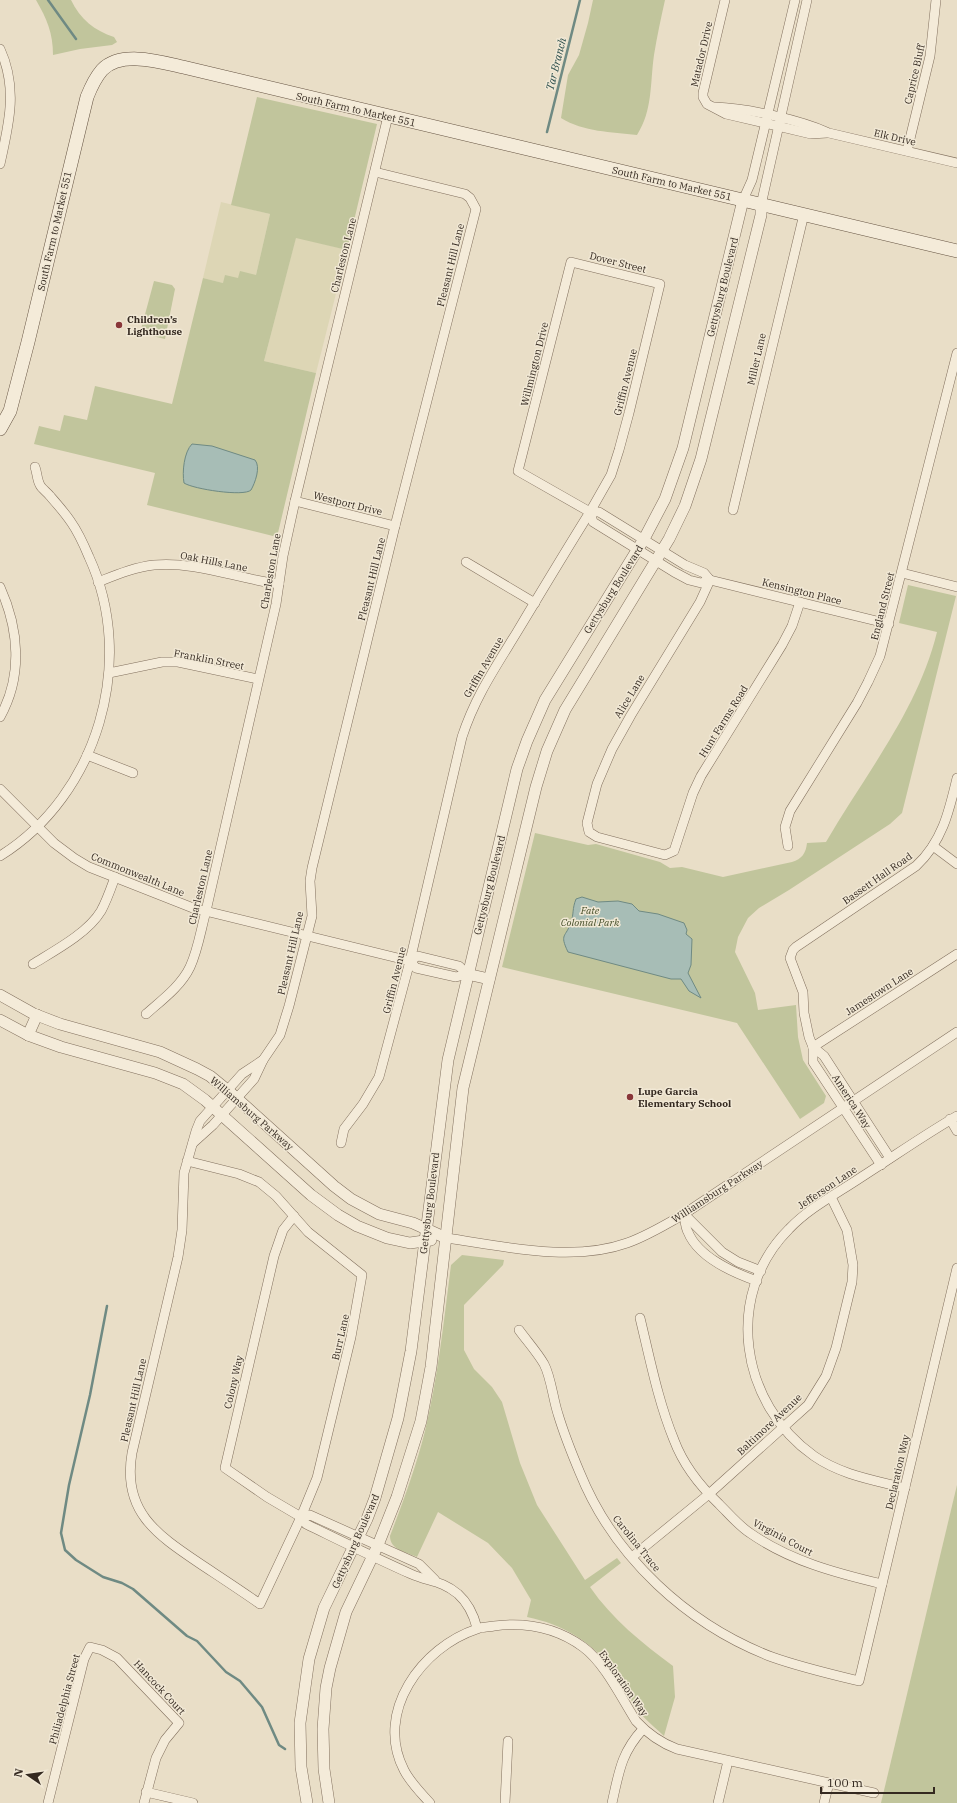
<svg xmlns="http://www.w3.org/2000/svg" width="957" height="1803" font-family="'IBM Plex Serif',serif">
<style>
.farmland{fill:#ddd6b5}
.green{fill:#c1c59c}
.water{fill:#a7bdb6;stroke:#6f8a83}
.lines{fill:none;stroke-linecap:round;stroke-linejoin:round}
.stream{stroke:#6f8a83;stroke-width:2.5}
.minor-casing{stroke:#82705e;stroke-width:10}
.tertiary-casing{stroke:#82705e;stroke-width:12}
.secondary-casing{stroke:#645241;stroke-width:14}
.minor{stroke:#f4ebd9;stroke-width:9}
.tertiary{stroke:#f4ebd9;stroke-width:11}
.secondary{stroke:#f4ebd9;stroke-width:13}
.poi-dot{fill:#893639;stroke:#f1e8d5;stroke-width:1.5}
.labels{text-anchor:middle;stroke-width:3;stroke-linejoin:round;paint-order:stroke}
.street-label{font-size:10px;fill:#342920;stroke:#f1e8d5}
.poi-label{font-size:10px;font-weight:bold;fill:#342920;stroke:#f1e8d5;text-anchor:start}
.park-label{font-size:10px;font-style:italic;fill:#454e29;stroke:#f1e8d5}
.water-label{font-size:11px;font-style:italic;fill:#31524f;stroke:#f1e8d5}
</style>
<rect width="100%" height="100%" fill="#e9dec7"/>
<g class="farmland">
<path d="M221,202l49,12 -14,61 -18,3 -15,5 -20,-5z"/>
<path d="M296,237l51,13 -31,123 -52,-12z"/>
</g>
<g class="green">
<path d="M36,0h35c9,19 24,31 43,37l3,5 -5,3 -32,4 -27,6c0,-22 -6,-36 -17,-55z"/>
<path d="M593,0h72c-4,18 -8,36 -11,55 -4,28 -1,55 -17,80 -26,-3 -53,-3 -76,-17l7,-43 11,-20 9,-32z"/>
<path d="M257,97l120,27 -30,126 -51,-12 -32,123 52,12 -39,164 -130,-32 8,-32 -121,-29 5,-18 21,5 4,-16 23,5 8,-34 77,18 31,-126 20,5 2,-8 13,3 2,-7 16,4 14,-61 -39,-9z"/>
<path d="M154,281l18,4 3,4 -10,50 -25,-6z"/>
<path d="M908,585l48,11 -54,217 -12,11 -101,66 -30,18 -11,10 -10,19 -3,15 20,41 3,17 38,-5 2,32 5,23 23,36 -2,7 -24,16 -63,-96 -235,-56 33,-134 53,12 8,-1 64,18 10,6 12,-1 41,10 69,-15c10,-3 14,-9 15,-19l19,-1c40,-69 92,-132 111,-210l-38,-9z"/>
<path d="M462,1255l42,5 -1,5 -39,40v45l10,19 18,18 10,15 18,61 17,42 48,75 32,-22 4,5 -31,24c22,32 52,56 83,79l2,31 -11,39c-8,-8 -19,-16 -26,-26 -9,-12 -16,-26 -25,-39 -20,-29 -51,-47 -86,-54l4,-17 -19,-32 -24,-25 -50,-31 -21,45c-11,-5 -27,-7 -27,-21 13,-34 26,-69 35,-105 13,-54 19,-111 26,-166z"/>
<path d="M957,1485v318h-76z"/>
</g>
<g class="water">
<path d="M192,444l20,2 43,14c6,7 0,23 -4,30 -7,7 -58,-1 -67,-7 -2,-11 0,-31 8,-39z"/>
<path d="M582,897l16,5 20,-1 14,3 7,7 19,3 26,9 3,7 -1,4 6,5 -1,26 -3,8 13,25 -12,-7 -8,-12h-10l-103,-27c-9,-19 -2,-14 3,-30 3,-8 1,-13 5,-23z"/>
</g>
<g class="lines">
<g class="stream">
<path d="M48,0l28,39"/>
<path d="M547,132l33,-132"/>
<path d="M107,1306l-17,89 -21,90 -8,48 4,17 11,10 27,17 19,6 11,6 54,47 10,5 29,31 14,9 22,26 17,38 6,4"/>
</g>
<defs>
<g id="minor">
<path d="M725,0l-22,93v4l4,7 19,10 85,20 16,-1"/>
<path d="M0,49c18,39 9,75 0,115"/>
<path d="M715,107c32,1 85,13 114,26l128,30"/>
<path d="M907,151l23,-95 6,-56"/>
<path d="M743,200l9,-20 43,-180"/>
<path d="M761,205l46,-205"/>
<path d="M295,501l100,25"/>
<path d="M733,510l71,-296"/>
<path d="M590,512l3,10 81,50 15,8 12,3 9,-3"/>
<path d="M466,562l69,41"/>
<path d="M902,573l55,14"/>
<path d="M710,580l-10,22 -69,113 -19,34 -15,35 -10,39 2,9 8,5 68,18 9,-4 19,-58 8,-17 81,-131 10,-19 8,-24"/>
<path d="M98,582c18,-7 37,-15 56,-17 42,-4 84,14 125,19"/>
<path d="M0,587c19,42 23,89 0,130"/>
<path d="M109,673l53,-11h16l80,17"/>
<path d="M87,755l46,18"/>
<path d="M0,789l54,54 20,15 15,9 104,41 217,53 6,7 40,9 11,-3 -8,-8 -41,-10 -8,5"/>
<path d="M788,846l-3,-19 5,-16 67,-108 11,-21 12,-26 77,-303"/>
<path d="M933,846l24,18"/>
<path d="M0,856c98,-61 137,-195 89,-299 -5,-12 -11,-25 -18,-35 -6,-9 -14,-18 -21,-26 -3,-4 -8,-7 -10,-11 -3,-5 -3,-13 -5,-18"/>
<path d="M33,964c21,-13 55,-31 68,-53 6,-11 10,-23 14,-34"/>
<path d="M146,1014c16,-14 35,-28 44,-47 8,-17 11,-38 16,-56l70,-307 7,-48 12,-55 93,-385"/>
<path d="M813,1047l144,-93"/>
<path d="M813,1047l11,9 66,102"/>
<path d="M950,1119l7,12"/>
<path d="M193,1143l20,-18 41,-46 9,-19 17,-25 9,-29 23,-90 -2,-35 2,-13 83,-342 81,-317 -6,-11 -5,-4 -90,-22"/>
<path d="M341,1143l3,-14 19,-25 16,-27 31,-116 52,-224c13,-40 33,-69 55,-105 24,-40 48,-80 73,-120l21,-37 8,-25 10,-37 31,-129 -89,-22 -53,209 72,41h9l86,53 19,8 6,7 179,44"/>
<path d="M187,1161l52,13 20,8 17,14 32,36 54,43 -11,62 -34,141 -16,39 -41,87c-20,-14 -40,-27 -61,-41 -43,-29 -77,-52 -67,-110l46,-196 4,-27 2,-57 12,-42 4,-10 42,-47 21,-14"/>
<path d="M881,1165l-68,-103v-15l-4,-10 -5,-24 -1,-21 -13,-34 3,-8 3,-3 120,-81c26,-24 33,-54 41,-88"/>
<path d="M684,1214c1,5 1,13 4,18 10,25 46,41 69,49"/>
<path d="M684,1214l38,38 16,10 23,9"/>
<path d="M294,1216l-11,14 -9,26 -49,212 42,29 34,20 5,7c35,17 69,34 105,50 18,8 30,6 47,20 10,9 16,22 19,34"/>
<path d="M446,1238c57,8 125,25 181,5 20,-7 38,-18 57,-29l273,-182"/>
<path d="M640,1318c10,41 18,83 34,122 9,24 27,47 45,64 10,10 20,22 31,29 40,28 86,40 132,51"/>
<path d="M519,1330c8,11 18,22 25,34 7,13 9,35 14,50 6,20 14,40 22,59 34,84 108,152 192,184 28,10 58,17 87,24l98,-413"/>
<path d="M905,1488c-31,-8 -64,-13 -91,-32 -74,-52 -91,-161 -25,-227 20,-21 47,-35 71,-51 33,-21 64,-43 97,-62"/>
<path d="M301,1517l9,-2 109,49 16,16"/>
<path d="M632,1557l77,-63 99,-89 18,-29 10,-28 16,-66 1,-17 -6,-35 -16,-33"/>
<path d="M146,1792l47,11"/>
<path d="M48,1803l36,-144 6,-12 12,3 15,8 62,65 -14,17 -9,18 -12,45"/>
<path d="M430,1803c-10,-11 -20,-21 -26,-33 -30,-58 18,-123 73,-141 5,-2 12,-2 17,-3 32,-4 63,2 89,21 21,15 39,52 53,74 12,13 25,22 41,28l197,44"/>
<path d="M505,1803l3,-62"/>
<path d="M612,1803c7,-31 9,-50 31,-74"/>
<path d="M718,1803l10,-42"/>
<path d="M824,1803l5,-20"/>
</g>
<g id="tertiary">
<path d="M467,974l22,5"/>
<path d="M0,995l34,19 26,10 100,28 37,17 13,7 22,18 102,92 17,13 28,15 34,9 33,15"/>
<path d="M0,1020l28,15 33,12 94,26 28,11 22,16 106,95 27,20 19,11 30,12 23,5 21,-3"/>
<path d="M28,1035l9,-20"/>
<path d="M307,1803l-6,-36 -1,-44 9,-64 15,-51 43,-89 8,-21 23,-80 13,-67 37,-291 69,-291 10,-28 18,-41 99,-161 21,-40 18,-51 60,-248"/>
<path d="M329,1803l-5,-34 -1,-40 3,-41 4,-20 16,-56 32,-67 19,-48 24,-76 10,-54 32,-279 73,-301 11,-36 18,-41 104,-171 16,-33 16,-47 60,-244v-10"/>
</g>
<path id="secondary" d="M0,429l10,-18 18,-69 59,-245c4,-10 8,-19 15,-27 19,-20 59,-8 81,-3l774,184"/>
</defs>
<use href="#minor" class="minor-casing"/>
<use href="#tertiary" class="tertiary-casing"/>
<use href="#secondary" class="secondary-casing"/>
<use href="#minor" class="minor"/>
<use href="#tertiary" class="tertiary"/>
<use href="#secondary" class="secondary"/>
</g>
<g class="poi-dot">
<circle cx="119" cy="325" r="4"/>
<circle cx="630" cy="1097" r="4"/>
</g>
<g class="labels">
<g class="street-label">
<text transform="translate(701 54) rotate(-77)" y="4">Matador Drive</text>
<text transform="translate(914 74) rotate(-77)" y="4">Caprice Bluff</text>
<text transform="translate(356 109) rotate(13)" y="4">South Farm to Market 551</text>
<text transform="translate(895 137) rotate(13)" y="4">Elk Drive</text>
<text transform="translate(672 183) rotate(13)" y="4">South Farm to Market 551</text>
<text transform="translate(54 231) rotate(-77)" y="4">South Farm to Market 551</text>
<text transform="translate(343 255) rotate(-76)" y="4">Charleston Lane</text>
<text transform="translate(618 262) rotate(14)" y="4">Dover Street</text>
<text transform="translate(450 265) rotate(-76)" y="4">Pleasant Hill Lane</text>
<text transform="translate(722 287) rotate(-76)" y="4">Gettysburg Boulevard</text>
<text transform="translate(756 359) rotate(-77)" y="4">Miller Lane</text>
<text transform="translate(534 364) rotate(-76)" y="4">Willmington Drive</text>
<text transform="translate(625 382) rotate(-76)" y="4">Griffin Avenue</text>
<text transform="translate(348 503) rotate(14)" y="4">Westport Drive</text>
<text transform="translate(214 561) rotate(11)" y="4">Oak Hills Lane</text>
<text transform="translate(270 571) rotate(-80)" y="4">Charleston Lane</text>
<text transform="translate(371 579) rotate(-76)" y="4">Pleasant Hill Lane</text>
<text transform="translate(613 589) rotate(-58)" y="4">Gettysburg Boulevard</text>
<text transform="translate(802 591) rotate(14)" y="4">Kensington Place</text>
<text transform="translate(882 606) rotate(-76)" y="4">England Street</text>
<text transform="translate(209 659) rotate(11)" y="4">Franklin Street</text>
<text transform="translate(483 667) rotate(-60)" y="4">Griffin Avenue</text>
<text transform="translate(629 696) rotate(-59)" y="4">Alice Lane</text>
<text transform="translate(723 721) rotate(-58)" y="4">Hunt Farms Road</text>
<text transform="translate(138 874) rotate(22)" y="4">Commonwealth Lane</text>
<text transform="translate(877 878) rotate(-35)" y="4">Bassett Hall Road</text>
<text transform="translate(489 885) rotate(-76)" y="4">Gettysburg Boulevard</text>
<text transform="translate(200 887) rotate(-77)" y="4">Charleston Lane</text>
<text transform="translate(290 953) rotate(-77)" y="4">Pleasant Hill Lane</text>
<text transform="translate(394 980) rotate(-76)" y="4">Griffin Avenue</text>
<text transform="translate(879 991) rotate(-33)" y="4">Jamestown Lane</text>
<text transform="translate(852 1101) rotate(57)" y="4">America Way</text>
<text transform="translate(252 1113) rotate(41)" y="4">Williamsburg Parkway</text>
<text transform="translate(827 1187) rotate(-34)" y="4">Jefferson Lane</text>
<text transform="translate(717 1191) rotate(-33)" y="4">Williamsburg Parkway</text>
<text transform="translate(429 1203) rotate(-83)" y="4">Gettysburg Boulevard</text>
<text transform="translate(340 1337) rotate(-77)" y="4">Burr Lane</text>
<text transform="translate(233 1382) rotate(-77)" y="4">Colony Way</text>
<text transform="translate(133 1400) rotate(-77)" y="4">Pleasant Hill Lane</text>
<text transform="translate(769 1424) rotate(-43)" y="4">Baltimore Avenue</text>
<text transform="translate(897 1472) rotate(-77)" y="4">Declaration Way</text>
<text transform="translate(783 1537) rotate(28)" y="4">Virginia Court</text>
<text transform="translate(355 1541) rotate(-66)" y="4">Gettysburg Boulevard</text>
<text transform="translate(637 1543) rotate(51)" y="4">Carolina Trace</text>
<text transform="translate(624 1683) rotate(55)" y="4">Exploration Way</text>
<text transform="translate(160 1687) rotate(47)" y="4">Hancock Court</text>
<text transform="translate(64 1699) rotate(-75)" y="4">Philiadelphia Street</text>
</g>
<g class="poi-label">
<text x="127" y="323">Children’s<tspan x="127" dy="12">Lighthouse</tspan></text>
<text x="638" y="1095">Lupe Garcia<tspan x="638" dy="12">Elementary School</tspan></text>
</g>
<g class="park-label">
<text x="590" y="914">Fate<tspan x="590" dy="12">Colonial Park</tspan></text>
</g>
<g class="water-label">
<text transform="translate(556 64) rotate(-76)" y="4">Tar Branch</text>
</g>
</g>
<g transform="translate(28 1775) rotate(283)" stroke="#f1e8d5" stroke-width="3" paint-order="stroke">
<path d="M0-3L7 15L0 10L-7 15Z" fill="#342920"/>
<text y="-6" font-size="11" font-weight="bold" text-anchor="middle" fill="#342920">N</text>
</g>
<path d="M821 1787v6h113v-6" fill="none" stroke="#342920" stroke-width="2"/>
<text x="827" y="1787" font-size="12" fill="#342920" stroke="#f1e8d5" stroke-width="3" paint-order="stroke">100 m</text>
</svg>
